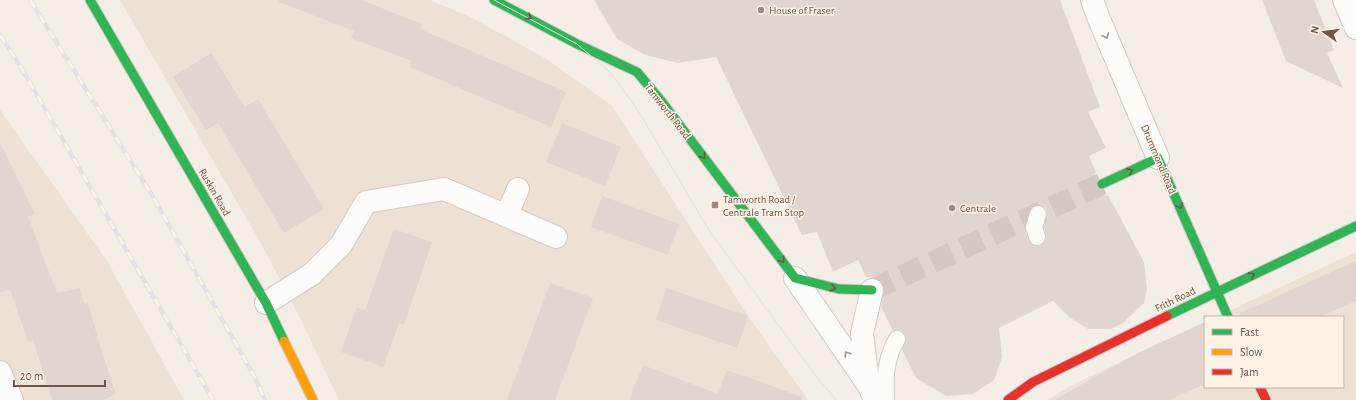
<svg xmlns="http://www.w3.org/2000/svg" width="1356" height="400" font-family="'Alegreya Sans',sans-serif">
<style>
.residential{fill:#ede0d4}
.building{fill:#e0d6cf;fill-rule:evenodd}
.lines{fill:none;stroke-linecap:round;stroke-linejoin:round}
.secondary-tunnel{stroke:#d3c7c0;stroke-width:22;stroke-dasharray:22 11;stroke-linecap:butt}
.lane-casing{stroke:#d2cac5;stroke-width:18}
.street-casing{stroke:#d2cac5;stroke-width:24}
.fast-casing{stroke:#d3c9c4;stroke-width:11}
.slow-casing{stroke:#d3c9c4;stroke-width:11}
.jam-casing{stroke:#d3c9c4;stroke-width:11}
.lane{stroke:#fdfcfb;stroke-width:16}
.street{stroke:#fdfcfb;stroke-width:22}
.fast{stroke:#30b455;stroke-width:9}
.slow{stroke:#ff9f0a;stroke-width:9}
.jam{stroke:#e5322d;stroke-width:9}
.tram{stroke:#e3e0e3;stroke-width:1}
.rail-casing{stroke:#e3e0e3;stroke-width:4.5}
.rail{stroke:#fef2e7;stroke-width:3;stroke-dasharray:9;stroke-linecap:butt}
.oneway{stroke:#70534a}
.oneway2{stroke:#a89791}
.poi-dot{fill:#9e8981;stroke:#fef2e7;stroke-width:1.5}
.labels{text-anchor:middle;stroke-width:3;stroke-linejoin:round;paint-order:stroke}
.poi-label{font-size:11px;fill:#70534a;stroke:#fef2e7;text-anchor:start}
.street-label{font-size:11px;fill:#70534a;stroke:#fef2e7}
</style>
<rect width="100%" height="100%" fill="#f4eee7"/>
<g class="residential">
<path d="M120,0h310l40,17 75,41 67,48 136,210 60,84h-469l-41,-86 -35,-67z"/>
<path d="M0,110l107,151 77,139h-184z"/>
<path d="M1356,252v148h-308l20,-13 137,-65v65h138v-70h-127z"/>
</g>
<g class="building">
<path d="M279,0h82l61,24 -2,5 146,63 -15,35 -141,-60 2,-6 -61,-23 3,-7 -75,-29z"/>
<path d="M594,0h466l40,107 -12,5 18,36 -17,8 7,17 -4,4 -2,6 1,6 4,5 6,2 7,-1 36,67 3,27 -3,14 -21,20 -12,6h-23l-19,-12 -16,-16 -54,27 3,29 -8,23 -21,14 -27,2 -30,-18 -14,-28 4,-11 -1,-5 -4,-4 -8,1 -12,-24 3,-17 -3,-9 -6,-3 -9,-1 -8,-17 -25,12 -16,-40 -15,3 -86,-178 -38,6 -33,-8 -28,-16zM1036,205l9,2 2,5 -3,15 2,13 -6,6h-5l-7,-6 -3,-15 4,-14z"/>
<path d="M1262,0h52l20,50 -7,3 16,35 -57,-27z"/>
<path d="M211,53l34,54 13,-8 66,110 -40,24 -66,-110 -12,7 -33,-53z"/>
<path d="M562,123l59,24 -16,39 -59,-24z"/>
<path d="M0,143l35,71 -7,3 29,76 23,-5 4,16 4,-1 13,46 15,45 -13,6h-51l-19,-60 -5,2 -18,-53 -10,4z"/>
<path d="M602,196l77,28 -11,31 -77,-28z"/>
<path d="M394,229l38,13 -28,83 -5,-2 -16,44 -42,-15 16,-45 8,3z"/>
<path d="M1356,261v40l-37,16h-79v-4z"/>
<path d="M550,283l43,15 -38,102h-48z"/>
<path d="M666,288l82,28 -11,32 -81,-28z"/>
<path d="M1205,322v62l-36,16h-115l84,-47z"/>
<path d="M643,365l75,29 9,-24 75,27 -1,3h-172z"/>
</g>
<g class="lines">
<path class="secondary-tunnel" d="M872,290l230,-106"/>
<defs>
<g id="lane">
<path d="M1037,237l-3,-10 4,-13"/>
<path d="M886,400c-1,-24 -1,-40 11,-61"/>
</g>
<g id="street">
<path d="M1092,0l7,19 59,139"/>
<path d="M1344,0l12,28"/>
<path d="M507,215l11,-26"/>
<path d="M795,278l74,108 6,14"/>
<path d="M266,303l46,-29 29,-29 25,-43 78,-13 112,48"/>
<path d="M0,372l12,28"/>
<path d="M868,383l-6,-50 10,-43"/>
</g>
<g id="fast">
<path d="M90,0l176,303 18,38"/>
<path d="M494,0l83,44 60,28 25,30 133,176 44,11 33,1"/>
<path d="M1102,184l56,-26 70,159"/>
<path d="M1167,316l189,-90"/>
</g>
<path id="slow" d="M284,341l29,59"/>
<g id="jam">
<path d="M1260,387l6,13"/>
<path d="M1008,400l25,-18 134,-66"/>
</g>
</defs>
<use href="#lane" class="lane-casing"/>
<use href="#street" class="street-casing"/>
<use href="#fast" class="fast-casing"/>
<use href="#slow" class="slow-casing"/>
<use href="#jam" class="jam-casing"/>
<use href="#lane" class="lane"/>
<use href="#street" class="street"/>
<use href="#fast" class="fast"/>
<use href="#slow" class="slow"/>
<use href="#jam" class="jam"/>
<path class="tram" d="M494,0l83,44 34,29 28,39 71,120 106,144 20,24"/>
<defs>
<g id="rail">
<path d="M30,0l122,195 102,181 11,24"/>
<path d="M0,35l22,34 191,331"/>
</g>
</defs>
<use href="#rail" class="rail-casing"/>
<use href="#rail" class="rail"/>
</g>
<defs><path id="oneway-chevron" d="M-2-3.5L2.5 0L-2 3.5" fill="none" stroke-width="1.6" stroke-linecap="round" stroke-linejoin="round"/></defs>
<g class="oneway">
<use href="#oneway-chevron" transform="translate(529 17) rotate(29)"/>
<use href="#oneway-chevron" transform="translate(703 156) rotate(53)"/>
<use href="#oneway-chevron" transform="translate(1130 171) rotate(-25)"/>
<use href="#oneway-chevron" transform="translate(1180 206) rotate(66)"/>
<use href="#oneway-chevron" transform="translate(782 260) rotate(53)"/>
<use href="#oneway-chevron" transform="translate(1252 275) rotate(-25)"/>
<use href="#oneway-chevron" transform="translate(833 288) rotate(14)"/>
</g>
<g class="oneway2">
<use href="#oneway-chevron" transform="translate(1106 36) rotate(67)"/>
<use href="#oneway-chevron" transform="translate(847 354) rotate(-124)"/>
</g>
<g class="poi-dot">
<circle cx="761" cy="10" r="4"/>
<rect x="711" y="201" width="8" height="8" rx="2"/>
<circle cx="952" cy="208" r="4"/>
</g>
<g class="labels">
<g class="poi-label">
<text x="769" y="14">House of Fraser</text>
<text x="723" y="203">Tamworth Road /<tspan x="723" dy="13">Centrale Tram Stop</tspan></text>
<text x="960" y="212">Centrale</text>
</g>
<g class="street-label">
<text transform="translate(668 111) rotate(52)" y="4">Tamworth Road</text>
<text transform="translate(1159 159) rotate(67)" y="4">Drummond Road</text>
<text transform="translate(215 192) rotate(60)" y="4">Ruskin Road</text>
<text transform="translate(1175 299) rotate(-26)" y="4">Frith Road</text>
</g>
</g>
<rect x="1204" y="316" width="140" height="72" fill="#fef2e7" stroke="#c5b2a8"/>
<rect x="1212" y="329" width="20" height="6" fill="#30b455" stroke="#c5b2a8"/>
<text x="1240" y="336" font-size="12" fill="#70534a">Fast</text>
<rect x="1212" y="349" width="20" height="6" fill="#ff9f0a" stroke="#c5b2a8"/>
<text x="1240" y="356" font-size="12" fill="#70534a">Slow</text>
<rect x="1212" y="369" width="20" height="6" fill="#e5322d" stroke="#c5b2a8"/>
<text x="1240" y="376" font-size="12" fill="#70534a">Jam</text>
<g transform="translate(1324 32) rotate(284)" stroke="#fef2e7" stroke-width="3" paint-order="stroke">
<path d="M0-3L7 15L0 10L-7 15Z" fill="#70534a"/>
<text y="-6" font-size="11" font-weight="bold" text-anchor="middle" fill="#70534a">N</text>
</g>
<path d="M14 380v6h91v-6" fill="none" stroke="#70534a" stroke-width="2"/>
<text x="20" y="380" font-size="12" fill="#70534a" stroke="#fef2e7" stroke-width="3" paint-order="stroke">20 m</text>
</svg>
